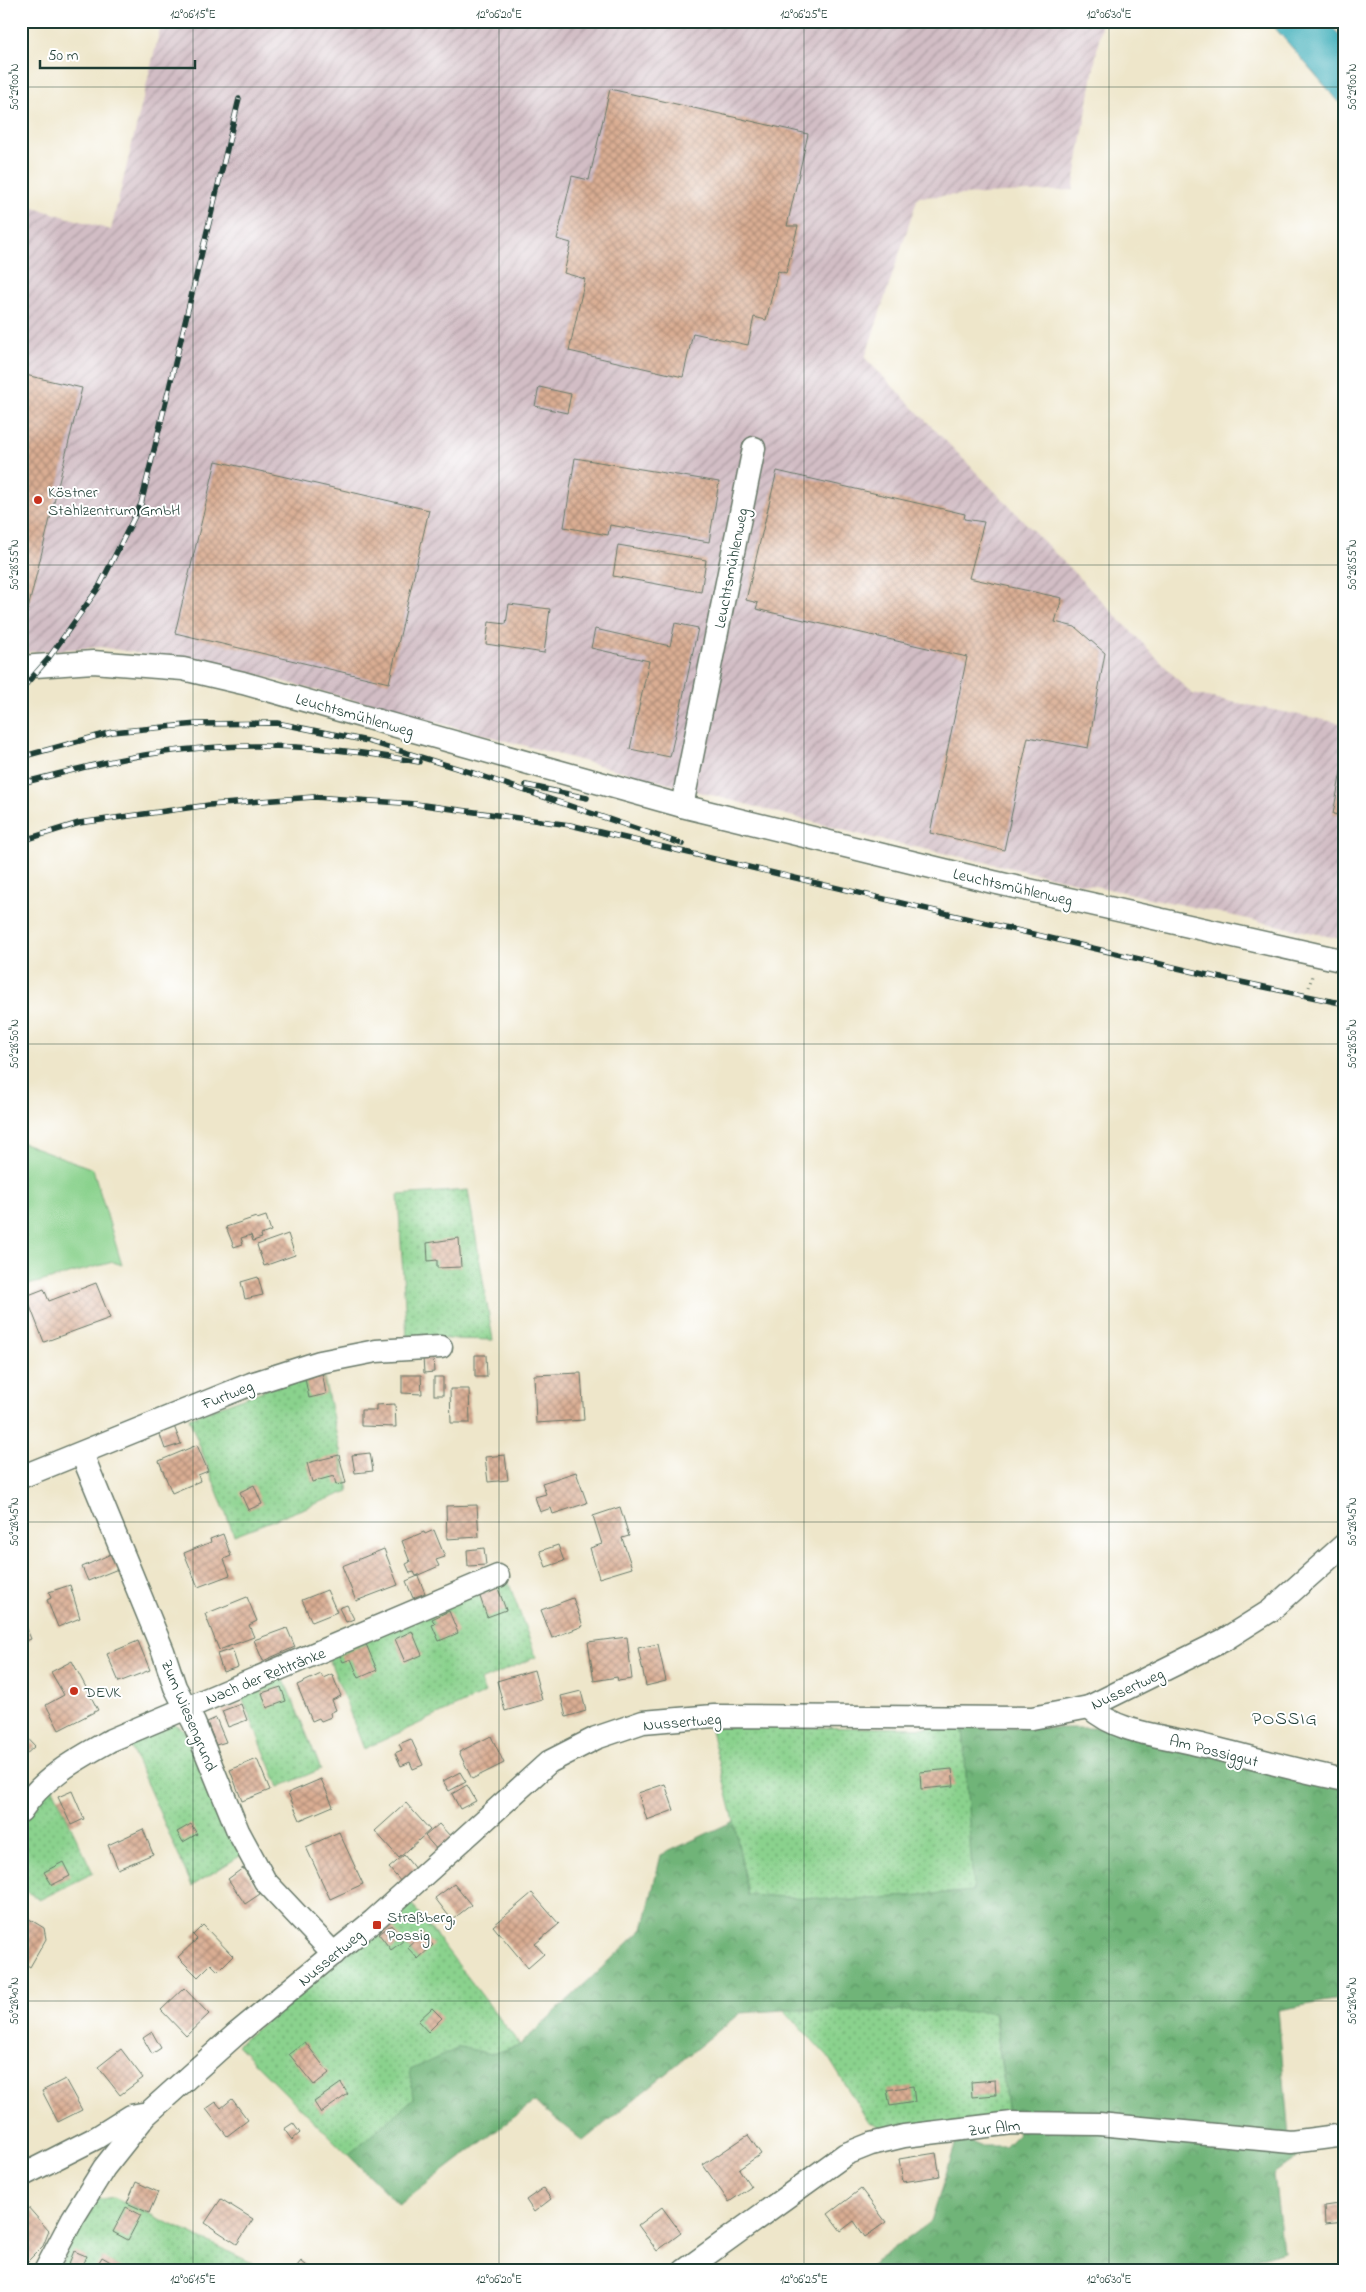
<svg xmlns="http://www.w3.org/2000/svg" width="1366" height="2292" font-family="'Indie Flower',sans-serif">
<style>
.industrial{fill:url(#industrial-furrows)}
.grass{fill:#8ad28d;stroke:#548860}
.forest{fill:url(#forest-crowns);stroke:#477856}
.park{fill:url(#park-dots);stroke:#548860}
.water{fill:#3eaeb9;stroke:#2e7676}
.building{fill:url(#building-cross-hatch)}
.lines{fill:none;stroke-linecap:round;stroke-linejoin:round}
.minor-casing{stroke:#677868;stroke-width:25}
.path{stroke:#677868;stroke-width:3;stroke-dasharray:1 4;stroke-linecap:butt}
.minor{stroke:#fff;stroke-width:22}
.rail-casing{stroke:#1f3d34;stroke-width:5.5}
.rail{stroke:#fff;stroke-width:4;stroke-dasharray:11;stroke-linecap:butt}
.ticks{fill:none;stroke:#1f3d34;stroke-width:1;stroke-opacity:0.45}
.poi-dot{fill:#c8321e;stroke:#fff;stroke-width:2}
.labels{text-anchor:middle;stroke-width:4;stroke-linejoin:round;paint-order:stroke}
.poi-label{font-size:16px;fill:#1f3d34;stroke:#fff;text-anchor:start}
.street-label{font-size:16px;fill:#1f3d34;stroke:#fff}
.neighbourhood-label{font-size:18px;letter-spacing:1px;fill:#1f3d34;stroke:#fff}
.neatline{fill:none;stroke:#1f3d34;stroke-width:2}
.ticks-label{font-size:12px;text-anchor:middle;fill:#1f3d34}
</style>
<defs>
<pattern id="industrial-furrows" width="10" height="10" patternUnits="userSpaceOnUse" patternTransform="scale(1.25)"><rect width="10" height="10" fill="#d2bdc5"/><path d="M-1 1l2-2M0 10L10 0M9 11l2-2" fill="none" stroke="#aa9ba1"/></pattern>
<pattern id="forest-crowns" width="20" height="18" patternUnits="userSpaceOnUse" patternTransform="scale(1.25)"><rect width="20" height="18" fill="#6fb478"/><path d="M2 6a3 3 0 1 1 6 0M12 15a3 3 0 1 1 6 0" fill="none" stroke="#5b9463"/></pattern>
<pattern id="park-dots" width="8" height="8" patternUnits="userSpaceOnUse" patternTransform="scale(1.25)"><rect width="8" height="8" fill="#8ad28d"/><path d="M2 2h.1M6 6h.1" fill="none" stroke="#70ac74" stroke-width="1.8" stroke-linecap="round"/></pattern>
<pattern id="building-cross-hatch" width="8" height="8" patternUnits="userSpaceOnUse" patternTransform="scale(1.25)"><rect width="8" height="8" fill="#daad93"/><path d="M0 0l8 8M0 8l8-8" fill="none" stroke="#b08e79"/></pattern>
</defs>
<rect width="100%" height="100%" fill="#fff"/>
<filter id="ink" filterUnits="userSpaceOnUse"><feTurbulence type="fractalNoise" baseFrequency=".02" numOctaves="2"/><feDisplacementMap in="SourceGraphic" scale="10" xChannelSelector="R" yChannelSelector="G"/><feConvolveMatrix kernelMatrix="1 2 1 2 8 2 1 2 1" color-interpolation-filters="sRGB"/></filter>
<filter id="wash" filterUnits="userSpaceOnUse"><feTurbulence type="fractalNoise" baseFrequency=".0096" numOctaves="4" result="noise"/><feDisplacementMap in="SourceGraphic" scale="20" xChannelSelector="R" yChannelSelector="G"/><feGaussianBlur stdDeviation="1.12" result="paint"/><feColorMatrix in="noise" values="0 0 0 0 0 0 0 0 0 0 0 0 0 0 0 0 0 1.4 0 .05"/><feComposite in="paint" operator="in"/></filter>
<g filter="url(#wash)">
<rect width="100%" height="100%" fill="#eee6ca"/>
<path class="industrial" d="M162,21h940l-29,169 -155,7 -53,161 327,336 153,30v216l-472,-102 -618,-164 -153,-27 -73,5 -8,10v-458l90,26z"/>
<path class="grass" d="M21,1142l72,27 29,96 -9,-3 -92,25z"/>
<path class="forest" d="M963,1728h143l239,59v211l-67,12 11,127 9,20 -24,17 9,77 -40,13 -7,7h-373l68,-50 27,-85 22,10h25l13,-13 -10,-17 -13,-103 -211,-3 -44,3 -157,128 -49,-39 -135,103 -51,-50 65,-56 -4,-29 52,-23 31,7 28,-9 123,-116 18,-74 73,-34 14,74 106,5 119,-9z"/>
<g class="park">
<path d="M468,1190l25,150 -86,-2 -9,-143z"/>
<path d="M322,1369l27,122 -115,44 -45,-117z"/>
<path d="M508,1581l28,76 -56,24 5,12 -121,56 -36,-93 96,-42z"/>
<path d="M282,1675l39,94 -42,18 -39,-94z"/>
<path d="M170,1722l15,8 58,124 -51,32 -65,-147z"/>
<path d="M710,1727l253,1 10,163 -119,9 -106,-5 -14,-74z"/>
<path d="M51,1784l42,89 -54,27 -18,-13v-64z"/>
<path d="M410,1902l110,143 -28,9 -31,-7 -51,23 3,29 -65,56 -111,-110z"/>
<path d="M784,2010l210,2 14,104 -118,14 -21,-7 -41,-66z"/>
<path d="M114,2197l155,74h-211l31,-70z"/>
</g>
<path class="water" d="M1269,21h57l19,19v69z"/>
<g id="blocks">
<g class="building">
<path d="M610,89l198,45 -21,92h11l-12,47 -8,-2 -12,49 -12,-3 -6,28 -55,-12 -10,44 -114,-26 16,-72 -21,-6 7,-30 -14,-4 15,-63 17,4z"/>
<path d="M21,374l61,14 -55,225 -6,-1z"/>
<path d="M539,387l32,7 -4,19 -32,-7z"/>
<path d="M575,458l144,24 -10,60 -99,-17 -2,10 -44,-8z"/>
<path d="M216,461l213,49 -40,173 -214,-50z"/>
<path d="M777,471l188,43 -1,5 20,3 -15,56 93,20 -7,24 20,5 30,26 -17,95 -60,-11 -24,113 -74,-17 37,-176 -211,-48 2,-6 -12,-3z"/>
<path d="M618,545l88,15 -5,32 -88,-16z"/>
<path d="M509,604l41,5 -6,44 -58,-9 3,-22 17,2z"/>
<path d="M675,623l23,5 -28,129 -40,-8 19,-88 -58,-13 4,-19 75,17z"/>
<path d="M1344,756l1,1v59l-12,-2z"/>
<path d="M266,1216l5,15 -10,4 1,3 -9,3 -2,-6 -10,3 2,6 -9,3 -8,-20 30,-10 1,2z"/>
<path d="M288,1234l7,21 -31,11 -7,-21z"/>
<path d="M459,1238l2,29 -24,1v-8l-9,1 -1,-18z"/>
<path d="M258,1277l5,18 -18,4 -4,-17z"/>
<path d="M96,1283l14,35 -66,24 -18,-46 18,-7 5,12z"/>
<path d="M475,1355h11l1,22h-12z"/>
<path d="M433,1356l1,16 -10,1 -1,-16z"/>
<path d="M322,1371l4,23 -17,4 -5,-24z"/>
<path d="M581,1373l3,47 -48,3 -2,-48z"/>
<path d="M402,1375h19l1,19 -20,-1z"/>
<rect x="434" y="1377" width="9" height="18"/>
<path d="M450,1389h19l1,34h-19z"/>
<path d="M395,1404l1,23 -35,-1v-16h15v-5z"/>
<path d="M174,1426l7,18 -16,5 -6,-17z"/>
<path d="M197,1445l11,26 -10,4 2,6 -28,12 -13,-32z"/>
<path d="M370,1453l3,18 -18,2 -3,-18z"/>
<path d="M339,1455l7,28 -10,2 -2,-9 -22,6 -5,-19z"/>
<path d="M505,1455l3,25 -20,2 -3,-25z"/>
<path d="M576,1472l11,31 -34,11 -2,-6 -11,4 -5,-15 11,-3 -4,-11z"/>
<path d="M254,1485l8,19 -14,6 -8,-18z"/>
<path d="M477,1505l2,32 -32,2 -1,-33z"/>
<path d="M620,1507l9,29 -7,2 10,30 -33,10 -9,-30 12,-4 -9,-28z"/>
<path d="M434,1530l11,27 -9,3 3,6 -23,10 -2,-4 -4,1 -4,-9 4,-2 -8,-21 22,-9 1,2z"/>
<path d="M223,1534l8,22 -7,3 6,16 -32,12 -14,-34 27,-11 -1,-3z"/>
<path d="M558,1545l6,16 -18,6 -6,-16z"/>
<path d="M484,1548l2,17 -18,1 -1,-16z"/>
<path d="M384,1549l14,36 -42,16 -14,-35z"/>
<path d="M111,1554l7,15 -30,12 -6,-14z"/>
<path d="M418,1576l7,17 -12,5 -7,-17z"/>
<path d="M70,1585l10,33 -22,9 -11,-27 4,-2 -2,-6z"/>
<path d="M498,1588l8,22 -19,7 -8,-23z"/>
<path d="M327,1590l10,22 -25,10 -10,-22z"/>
<path d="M247,1597l10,24 -8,4 5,12 -35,13 -14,-36z"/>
<path d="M573,1598l10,28 -31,12 -11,-28z"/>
<path d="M347,1605l7,14 -8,3 -7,-14z"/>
<path d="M449,1611l9,22 -19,8 -7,-16 3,-1 -3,-5z"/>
<path d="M25,1624l6,15 -10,4v-18z"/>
<path d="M287,1628l8,19 -32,14 -9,-21z"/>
<path d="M412,1631l10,24 -17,7 -10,-23z"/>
<path d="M627,1637l5,42 -14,2 -1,-4 -23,4 -6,-39z"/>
<path d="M138,1641l12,29 -31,12 -12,-28z"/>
<path d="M366,1644l11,26 -18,8 -8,-19 -8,3 -3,-7z"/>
<path d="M658,1644l8,37 -20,5 -8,-38z"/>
<path d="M232,1649l6,18 -15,5 -6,-18z"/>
<path d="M72,1661l26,49 -39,20 -13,-25 18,-10 -13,-23z"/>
<path d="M534,1670l8,30 -37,11 -8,-30z"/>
<path d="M321,1674l2,4 9,-4 9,22 -9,4 4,10 -6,3 1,4 -10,4 -2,-3 -7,3 -15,-36z"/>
<path d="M281,1687l5,14 -19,7 -5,-15z"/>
<path d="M581,1691l5,20 -20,6 -5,-21z"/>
<path d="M241,1704l6,16 -19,7 -6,-16z"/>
<path d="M216,1718l10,24 -10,3 -9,-23z"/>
<path d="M21,1731l14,15 -14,13z"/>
<path d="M491,1736l13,27 -32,16 -13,-27z"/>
<path d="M411,1739l12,26 -10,4 -3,-7 -9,4 -6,-13 7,-3 -3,-6z"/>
<path d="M257,1759l13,31 -28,11 -12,-31z"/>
<path d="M952,1769l2,17 -33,3 -1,-17z"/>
<path d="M460,1772l6,10 -17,9 -6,-10z"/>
<path d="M321,1779l12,27 -33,14 -12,-27z"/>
<path d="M665,1784l9,26 -27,10 -9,-27z"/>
<path d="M467,1785l9,16 -16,8 -8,-15z"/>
<path d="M72,1791l12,28 -13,6 -13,-28z"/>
<path d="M406,1803l24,27 -31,28 -24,-27z"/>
<path d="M191,1824l6,10 -14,8 -6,-10z"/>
<path d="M439,1824l13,14 -14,13 -13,-15z"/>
<path d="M143,1829l10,25 -35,15 -10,-24z"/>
<path d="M339,1832l24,52 -33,15 -24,-52z"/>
<path d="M404,1855l12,15 -14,13 -13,-15z"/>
<path d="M63,1862l7,14 -18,9 -8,-13z"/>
<path d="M243,1868l17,26 -15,10 -17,-25z"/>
<path d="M454,1884l17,21 -19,15 -17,-22z"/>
<path d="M532,1893l27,31 -24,20 9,10 -16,14 -35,-42z"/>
<path d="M26,1917l18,11 2,11 -16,28 -9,-6v-42z"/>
<path d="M203,1925l30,31 -15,15 -7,-7 -13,13 -20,-20 19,-18 -4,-4z"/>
<path d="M391,1925l12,16 -12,9 -12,-16z"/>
<path d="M422,1933l11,12 -15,14 -11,-12z"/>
<path d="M184,1988l25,26 -23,22 -25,-26z"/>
<path d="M432,2008l10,10 -14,14 -10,-11z"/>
<path d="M152,2032l9,16 -9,6 -9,-16z"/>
<path d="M305,2042l24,31 -15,12 -25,-31z"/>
<path d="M121,2049l22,29 -23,17 -22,-28z"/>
<path d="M65,2079l17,31 -24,12 -16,-31z"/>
<path d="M995,2080l1,15 -24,2 -1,-15z"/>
<path d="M341,2083l7,11 -27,19 -7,-11z"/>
<path d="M913,2086l2,16 -25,4 -3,-16z"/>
<path d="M232,2099l16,21 -21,16 -21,-27 10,-7 5,6z"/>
<path d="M293,2123l7,10 -8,7 -8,-11z"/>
<path d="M748,2135l13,19 -22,15 12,18 -22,15 -26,-37z"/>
<path d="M936,2153l4,23 -37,6 -4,-23z"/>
<path d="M136,2182l22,10 -9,21 -22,-10z"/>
<path d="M543,2188l8,11 -17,13 -8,-12z"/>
<path d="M861,2189l25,33 -21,15 -11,-16 -13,10 -13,-17z"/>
<path d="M221,2199l32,20 -16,25 -32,-21z"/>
<path d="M1345,2203v19l-20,2 -1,-18z"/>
<path d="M27,2206l22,25 -6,15 -22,22v-58z"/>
<path d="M126,2207l15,8 -13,25 -15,-8z"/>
<path d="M662,2207l19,26 -24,18 -19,-26z"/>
<path d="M74,2251l12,5 -6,15h-14z"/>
<path d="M102,2257l24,14h-32z"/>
<path d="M301,2261l12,10h-20z"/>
</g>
</g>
</g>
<g filter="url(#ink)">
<use href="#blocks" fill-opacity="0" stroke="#677868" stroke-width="1"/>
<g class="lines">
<defs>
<g id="minor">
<path d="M21,667l72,-5 90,7 60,14 439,123 311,76 352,79"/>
<path d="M682,806l72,-358"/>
<path d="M82,1454l81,197 12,36 19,36 44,108 27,50 69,73"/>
<path d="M21,1477l230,-93 69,-22 56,-11 65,-4"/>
<path d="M1089,1707c29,26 70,28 107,37 50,12 99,26 149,36"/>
<path d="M21,1811c22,-34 56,-52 90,-71l387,-164"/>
<path d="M21,2176l75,-38 35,-22 11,-2"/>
<path d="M45,2271l28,-53 31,-50 42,-53 89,-80 138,-114 176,-159 47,-24 47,-16 71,-6 318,2 57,-11 135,-67 46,-29 75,-67"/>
<path d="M684,2271l162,-117 25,-10 33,-8 108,-13 87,1 192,18 54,-7"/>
</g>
</defs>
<use href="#minor" class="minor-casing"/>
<path class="path" d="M1309,987l3,-11"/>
<use href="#minor" class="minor"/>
<defs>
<g id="rail">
<path d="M21,690l27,-31 51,-72 42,-83 98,-405"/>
<path d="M21,757l91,-25 85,-8 80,-1 91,18 108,33 206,70"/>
<path d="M21,783c31,-7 61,-16 92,-22 100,-22 206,-18 306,1"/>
<path d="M526,785l61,13"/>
<path d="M21,841l58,-18 130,-18 105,-8 102,7 154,21 633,149 142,30"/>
</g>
</defs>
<use href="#rail" class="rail-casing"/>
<use href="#rail" class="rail"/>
</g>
</g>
<path class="ticks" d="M193,21v2250M499,21v2250M804,21v2250M1109,21v2250M21,87h1324M21,565h1324M21,1044h1324M21,1522h1324M21,2001h1324"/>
<g class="poi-dot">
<circle cx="38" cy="500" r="5"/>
<circle cx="74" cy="1691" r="5"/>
<rect x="372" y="1920" width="10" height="10" rx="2.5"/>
</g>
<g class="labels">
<g class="poi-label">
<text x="48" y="497">Köstner<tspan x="48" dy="18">Stahlzentrum GmbH</tspan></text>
<text x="84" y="1697">DEVK</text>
<text x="387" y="1922">Straßberg,<tspan x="387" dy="18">Possig</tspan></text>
</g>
<g class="street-label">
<text transform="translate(730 568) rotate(-79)" y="6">Leuchtsmühlenweg</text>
<text transform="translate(355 714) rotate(16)" y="6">Leuchtsmühlenweg</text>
<text transform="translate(1013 886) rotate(13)" y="6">Leuchtsmühlenweg</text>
<text transform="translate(227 1394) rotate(-22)" y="6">Furtweg</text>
<text transform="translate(265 1675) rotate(-22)" y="6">Nach der Rehtränke</text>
<text transform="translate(1127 1688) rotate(-25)" y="6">Nussertweg</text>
<text transform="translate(190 1715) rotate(67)" y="6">Zum Wiesengrund</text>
<text transform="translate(682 1721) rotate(-5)" y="6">Nussertweg</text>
<text transform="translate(1214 1750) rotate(14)" y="6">Am Possiggut</text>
<text transform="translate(330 1957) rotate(-40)" y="6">Nussertweg</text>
<text transform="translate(994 2127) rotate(-6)" y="6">Zur Alm</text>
</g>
<g class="neighbourhood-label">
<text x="1285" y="1724">POSSIG</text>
</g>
</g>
<rect width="1366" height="2292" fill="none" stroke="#fff" stroke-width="55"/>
<path d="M40 60v8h155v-8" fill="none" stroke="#1f3d34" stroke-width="2.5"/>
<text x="48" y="60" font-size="15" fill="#1f3d34" stroke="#ffffff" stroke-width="4" paint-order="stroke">50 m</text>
<rect x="28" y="28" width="1310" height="2236" class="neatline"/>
<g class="ticks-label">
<text x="193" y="18">12°06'15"E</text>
<text x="499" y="18">12°06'20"E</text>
<text x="804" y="18">12°06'25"E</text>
<text x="1109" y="18">12°06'30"E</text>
<text transform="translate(14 87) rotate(-90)" y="4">50°29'00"N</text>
<text transform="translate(1352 87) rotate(-90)" y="4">50°29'00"N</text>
<text transform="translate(14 565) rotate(-90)" y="4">50°28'55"N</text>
<text transform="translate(1352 565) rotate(-90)" y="4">50°28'55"N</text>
<text transform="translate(14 1044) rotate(-90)" y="4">50°28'50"N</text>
<text transform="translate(1352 1044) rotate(-90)" y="4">50°28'50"N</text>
<text transform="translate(14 1522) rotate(-90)" y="4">50°28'45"N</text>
<text transform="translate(1352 1522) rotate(-90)" y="4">50°28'45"N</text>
<text transform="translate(14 2001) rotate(-90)" y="4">50°28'40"N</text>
<text transform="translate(1352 2001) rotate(-90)" y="4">50°28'40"N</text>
<text x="193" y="2283">12°06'15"E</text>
<text x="499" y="2283">12°06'20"E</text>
<text x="804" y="2283">12°06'25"E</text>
<text x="1109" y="2283">12°06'30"E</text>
</g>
</svg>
